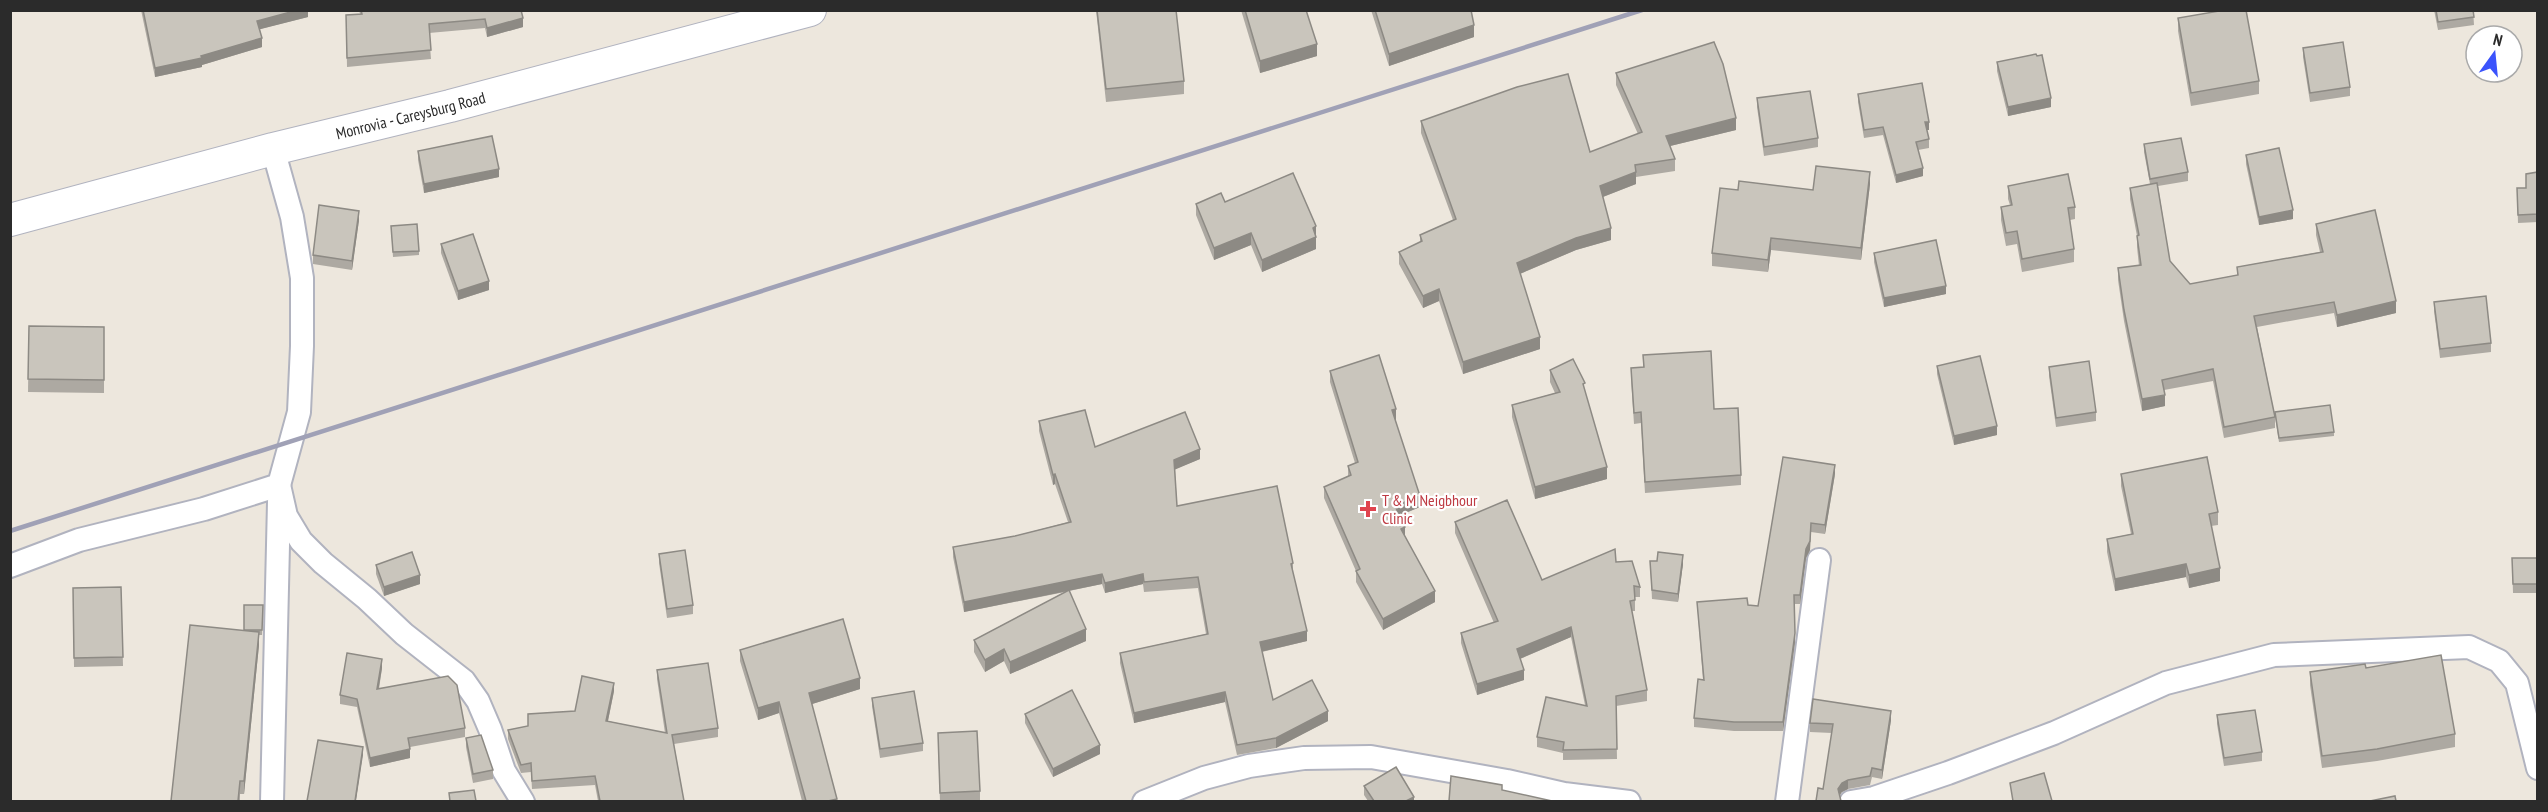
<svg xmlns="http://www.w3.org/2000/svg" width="2548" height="812" font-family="'PT Sans Narrow',sans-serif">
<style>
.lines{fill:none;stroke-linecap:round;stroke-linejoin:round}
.street-casing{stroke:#b1b3bf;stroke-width:26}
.secondary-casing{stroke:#b1b3bf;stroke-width:34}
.street{stroke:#fff;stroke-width:22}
.secondary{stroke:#fff;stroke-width:32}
.rail{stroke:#a0a1b6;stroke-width:4.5}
.wall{fill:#ada9a2}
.shaded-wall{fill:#8d8a84}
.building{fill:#c9c5bc;stroke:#8d8a84;stroke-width:1.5}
.health-dot{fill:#e0444e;stroke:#fff;stroke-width:2}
.labels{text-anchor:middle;stroke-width:4.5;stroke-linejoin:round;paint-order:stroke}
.street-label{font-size:16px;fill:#2b2b2b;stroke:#fff}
.health-label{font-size:16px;fill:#be3a42;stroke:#fff;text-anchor:start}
</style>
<rect width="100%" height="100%" fill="#ede7dd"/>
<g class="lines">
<defs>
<g id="street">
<path d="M279,485l7,31 15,25 22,22 44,36 37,35 60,47 14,20 12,28 14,42 19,31"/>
<path d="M10,566l69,-26 125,-31 75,-24 20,-73 3,-66v-68l-10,-61 -19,-68"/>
<path d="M272,802l7,-300"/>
<path d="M1144,802l60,-24 45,-12 55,-8 67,-1 136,24 57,13 65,8"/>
<path d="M1787,802l32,-242"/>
<path d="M1851,802l23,-4 74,-25 106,-40 112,-50 108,-28 195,-8 30,14 18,22 21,85"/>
</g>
<g id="secondary">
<path id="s1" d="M10,220l263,-71 177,-43 360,-96"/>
</g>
</defs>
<use href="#street" class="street-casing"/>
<use href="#secondary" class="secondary-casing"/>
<use href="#street" class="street"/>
<use href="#secondary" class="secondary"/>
<path class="rail" d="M10,531l1632,-521"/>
</g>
<g class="wall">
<path d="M141,10h167v7l-48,12 2,18 -60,18v2l-47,10z"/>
<path d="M359,10h162l2,17 -36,10 -2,-9 -56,5 2,26 -84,8 -1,-52 14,-1z"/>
<path d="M1096,10h80l8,71v13l-78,8z"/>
<path d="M1241,10h65l11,46 -57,17z"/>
<path d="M1371,10h100l3,27 -85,29z"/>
<path d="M2434,10h39l1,15 -36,5z"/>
<path d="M2178,18l81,63v13l-68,12 -13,-75z"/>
<path d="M2303,48l47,39v9l-40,6 -7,-45z"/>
<path d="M1997,62l54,45 -43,9 -11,-45z"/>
<path d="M1616,73l120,57 -66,16 5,13v12l-39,6v7l-33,13 8,43 -35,10 -56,24 20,75 -77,25 -24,-73 -16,7 -24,-44v-12l21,-10v-7l33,-15 -32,-87v-12l169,31 48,-18 -22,-49z"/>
<path d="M1858,94l71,36h-2l2,9v9l-11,2 5,26 -27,7 -13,-48 -19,3 -6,-36z"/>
<path d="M1757,98l61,40v9l-54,9 -7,-49z"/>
<path d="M2144,144l44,28v9l-30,5 12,75 20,23 47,-9v-8l83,-15 -4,-17v-11l80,89 -59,14 -3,-14 -77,14 18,90v11l-51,10 -11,-57 -49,9 1,16 -23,5 -18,-90 -6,-41v-12l21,-2 -2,-19v-11l-7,-37v-11l20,-4 -6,-32z"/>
<path d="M418,151l81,26 -75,16 -6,-33z"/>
<path d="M2246,155l47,64 -34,6 -13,-61z"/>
<path d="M2538,172v50l-20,1 -1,-35h9z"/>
<path d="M1870,184l-9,76 -90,-10 -3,22 -56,-6v-13l26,-63h75z"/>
<path d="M2008,186l67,21v12l-5,1 4,29v13l-52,10 -5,-28 -11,2 -5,-26v-13l9,-2 -2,-6z"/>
<path d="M1196,204l120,22v23l-54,23 -11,-27 -37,15 -18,-45z"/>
<path d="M359,220l-7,50 -39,-6v-9z"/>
<path d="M391,226l28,25v4l-26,2z"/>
<path d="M441,244l48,46 -31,10 -17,-47z"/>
<path d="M1874,253l72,41 -62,13 -10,-45z"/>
<path d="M2434,302l57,41v9l-51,6 -6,-47z"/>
<path d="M29,326l75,1v66l-76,-1z"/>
<path d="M1643,355l71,54 27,66v10l-96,8 -4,-70 -7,1 -3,-46v-10l12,-1z"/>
<path d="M1937,366l60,69 -43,10 -17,-71z"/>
<path d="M2049,367l47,45v9l-40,6 -7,-51z"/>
<path d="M1550,370l35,21 22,88 -72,20 -23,-82v-12l43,-12 -5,-11z"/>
<path d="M1330,371l66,49h-1l25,87 -21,9 6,20 30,66 -52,28 -27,-48v-11l-32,-73v-11l24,-11v-10l7,-3 -25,-81z"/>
<path d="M2275,417l59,15v4l-55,6z"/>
<path d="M1039,421l56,26 105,12 -25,10 2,37 116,57v10l14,68 -45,11 11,48 55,21 -52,27 -39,7 -12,-53 -91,21 -14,-60v-10l86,-19 -8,-46 -54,4 -1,-8 -38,9 -3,-9 -33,7 17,50 -76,33 -6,-13 -19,11 -11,-20v-12l91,-48 -101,20 -11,-55v-10l62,-11 53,-14 -13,-38 -2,1 -14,-54z"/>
<path d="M1835,474l-10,60 -14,-2 -1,18 -4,8 -6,46h-6l1,38 -12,89h-49l-40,-4v-9l9,-38 -6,-78 61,4z"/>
<path d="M2121,474l97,38v13l-7,1 9,55 -31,7 -3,-11 -71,14 -8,-39v-13l24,-5 -10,-48z"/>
<path d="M1455,522l87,58 74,-18 24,25v10h-5v14h-3l15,79v11l-31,5 1,53 -54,1v-7l-26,-6v-10l48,-32 -14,-68 -51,22 4,21 -47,15 -16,-52v-10l33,-10 -39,-90z"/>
<path d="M659,554l34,51v9l-26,4 -8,-55z"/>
<path d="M2512,558h26v35h-25z"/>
<path d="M1650,561l33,3 -5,38 -26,-3z"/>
<path d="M376,565l44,19 -36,12 -8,-22z"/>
<path d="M121,587l2,79 -49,1 -1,-79z"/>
<path d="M263,605l-1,30h-3v10l-15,149h-4v7h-69l73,-170z"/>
<path d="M740,650l120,39 -48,15 25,97h-35l-23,-88 -21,7 -18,-59z"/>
<path d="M382,668l-3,21 86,39v9l-55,10v11l-40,9 -13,-60 -17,-3v-9z"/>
<path d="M2366,668l89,66v13l-78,14 -55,7 -12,-83v-13z"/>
<path d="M657,670l61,58v9l-44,7 10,57h-86l-3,-16 -63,4 -1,-17 -10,1 -13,-34v-9l20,-4v-12l47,-3 39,-20 -6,30 57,12 -8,-54z"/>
<path d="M872,698l51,45v8l-43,7 -8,-52z"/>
<path d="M1025,714l75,40 -47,23 -28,-54z"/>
<path d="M2217,715l45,37v9l-38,5 -7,-42z"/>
<path d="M1891,720l-9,59 -10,-2 -2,8 -22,4 -6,3 -19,-3 9,-56 -22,-1v-9z"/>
<path d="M466,738l27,32v9l-20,4 -7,-36z"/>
<path d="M938,742l42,49v9l-40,1z"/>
<path d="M1364,786l50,15h-46l-4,-6z"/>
</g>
<g class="shaded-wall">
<path d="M298,10h10v7l-51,13v-9z"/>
<path d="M523,18v9l-36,10v-9z"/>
<path d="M1474,25v12l-85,29v-12z"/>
<path d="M262,38v9l-60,18v2l-47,10v-9z"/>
<path d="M1317,44v12l-57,17v-12z"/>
<path d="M2051,98v9l-43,9v-9z"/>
<path d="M1736,118v12l-70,17v-11z"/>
<rect x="1925" y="122" width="4" height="8"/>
<path d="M1923,168v8l-27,7v-8z"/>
<path d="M499,169v8l-75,16v-9z"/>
<path d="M1636,172v12l-36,14v-12z"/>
<path d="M1870,172v12l-9,76v-12z"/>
<path d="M2293,210v9l-34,6v-8z"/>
<path d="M359,211v9l-7,50v-9z"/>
<path d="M1316,226v23l-54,23v-12z"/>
<path d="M1611,228v12l-35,10 -59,25v-12l59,-25z"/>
<path d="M1251,233v12l-37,15v-12z"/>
<path d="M1771,238v12l-3,22v-12z"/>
<path d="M489,281v9l-31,10v-9z"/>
<path d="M1946,286v8l-62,13v-9z"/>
<path d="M1439,289v12l-16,7v-12z"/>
<path d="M2396,301v12l-59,14v-12z"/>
<path d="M1540,337v12l-77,25v-12z"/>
<path d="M2165,395v11l-23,5v-12z"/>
<path d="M1396,409v11l-4,1v-11z"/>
<path d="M1997,426v9l-43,10v-9z"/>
<path d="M1200,449v10l-26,11v-10z"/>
<path d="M1835,465v9l-10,60v-9z"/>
<path d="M1607,467v12l-72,20v-12z"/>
<path d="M1055,474v10l-2,1v-10z"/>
<path d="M1420,496v11l-25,10v-11z"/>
<path d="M1811,523l-1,27 -4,8 -6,46v-9l6,-46z"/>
<path d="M1405,527v11l-4,-9z"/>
<path d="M1683,555v9l-5,38v-8z"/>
<path d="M2186,564v13l-71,14v-12z"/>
<path d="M2220,568v13l-31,7v-13z"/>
<path d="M1102,574v10l-138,28v-10z"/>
<path d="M1143,574v10l-38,9v-10z"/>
<path d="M420,575v9l-36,12v-9z"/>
<path d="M1435,591v11l-52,28v-11z"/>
<path d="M1571,627v10l-54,23v-11z"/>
<path d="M1086,629v12l-76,33v-12z"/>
<path d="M1307,631v10l-47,11v-10z"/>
<path d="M259,632v13l-15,149v-13z"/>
<path d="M1795,633v9l-12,89v-9z"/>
<path d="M1004,649v12l-19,11v-12z"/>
<path d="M382,659v9l-5,30v-9z"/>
<path d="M1524,670v10l-47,15v-11z"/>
<path d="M860,678v11l-51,16v-12z"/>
<path d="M614,683v8l-8,39v-9z"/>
<path d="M1225,692v10l-91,21v-10z"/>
<path d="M779,702v11l-21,7v-12z"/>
<path d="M1328,711v10l-52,27v-10z"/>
<path d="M1891,711v9l-9,59v-9z"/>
<path d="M1100,745v9l-47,23v-8z"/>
<path d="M363,747v8l-7,46h-1z"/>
<path d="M410,749v9l-40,9v-9z"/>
<path d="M1848,780v9l-6,3 -4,6v-9l4,-6z"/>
<path d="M1414,797v4h-8z"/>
</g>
<g class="building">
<path d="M143,10h155l-41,11 5,17 -61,18 1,2 -47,10z"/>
<path d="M361,10h160l2,8 -36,10 -2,-9 -56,5 2,26 -84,8 -1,-43 16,-1z"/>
<path d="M1097,10h79l8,71 -78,8z"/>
<path d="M1245,10h61l11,34 -57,17z"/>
<path d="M1375,10h96l3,15 -85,29z"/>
<path d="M2225,10h21l13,71 -68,12 -13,-75z"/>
<path d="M2436,10h37l1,7 -36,5z"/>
<path d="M1714,42l9,22 13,54 -70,18 9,23 -40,6 1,7 -36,14 11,42 -35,10 -59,25 23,74 -77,25 -24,-73 -16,7 -24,-44 23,-11 -2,-6 36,-16 -35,-98 96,-34 51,-13 22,78 52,-20 -26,-59z"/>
<path d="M2343,42l7,45 -40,6 -7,-45z"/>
<path d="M2036,54l1,2 5,-1 9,43 -43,9 -11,-45z"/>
<path d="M1922,83l7,39h-4l4,17 -13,3 7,26 -27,7 -13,-48 -19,3 -6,-36z"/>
<path d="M1810,91l8,47 -54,9 -7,-49z"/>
<path d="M492,136l7,33 -75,15 -6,-33z"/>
<path d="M2181,138l7,34 -38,7 -6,-35z"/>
<path d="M2279,148l14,62 -34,7 -13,-62z"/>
<path d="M1816,166l54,6 -9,76 -90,-10 -3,22 -56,-7 8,-65 18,2 1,-9 74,9z"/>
<path d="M2538,172v42l-20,1 -1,-27h9v-14z"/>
<path d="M1293,173l23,53 -3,2 3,9 -54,23 -11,-27 -37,15 -18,-44 25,-11 4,9z"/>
<path d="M2068,174l7,33 -7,1 6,41 -52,10 -5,-28 -11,2 -5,-26 11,-2 -4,-19z"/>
<path d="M2157,183l13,78 20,23 48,-9 -1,-8 86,-15 -7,-28 59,-14 21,91 -59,14 -3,-13 -80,14 21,101 -51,10 -11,-58 -51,11 3,15 -23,4 -18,-89 -6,-42 23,-3 -4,-29 2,-1 -9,-47z"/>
<path d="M319,205l40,6 -7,50 -39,-6z"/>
<path d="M417,224l2,27 -26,1 -2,-26z"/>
<path d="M473,234l16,47 -31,10 -17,-47z"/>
<path d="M1936,240l10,46 -62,12 -10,-45z"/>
<path d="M2486,296l5,47 -51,6 -6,-47z"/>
<path d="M29,326l75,1v53l-76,-1z"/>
<path d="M1711,351l3,58 24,-1 3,67 -96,7 -4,-70 -7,1 -3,-45 13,-1 -1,-12z"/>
<path d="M1379,355l17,54 -4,1 28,86 -25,10 10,21 -4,2 34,62 -52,28 -27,-48 4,-2 -36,-82 27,-12 -3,-9 10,-4 -28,-91z"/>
<path d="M1980,356l17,70 -43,10 -17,-70z"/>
<path d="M1573,359l12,24 -2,1 24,83 -72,20 -23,-82 48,-13 -10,-22z"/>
<path d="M2089,361l7,51 -40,6 -7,-51z"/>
<path d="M2330,405l4,27 -55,6 -4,-26z"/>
<path d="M1085,410l10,37 90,-35 15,37 -26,11 3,46 100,-20 16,77 -2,1 16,67 -47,11 13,58 39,-20 16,31 -52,27 -39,7 -12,-53 -91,21 -14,-60 88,-19 -10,-57 -54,5 -1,-8 -38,9 -3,-9 -138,28 -11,-55 62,-11 56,-14 -16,-48 -2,1 -14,-54z"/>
<path d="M1783,457l52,8 -10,60 -14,-2 -1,18 -4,8 -6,46h-6l1,38 -12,89h-49l-40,-4 4,-39 6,1 -7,-78 50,-4 1,7 10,1z"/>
<path d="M2207,457l11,55 -9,2 11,54 -31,7 -3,-11 -71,15 -8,-40 26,-5 -12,-60z"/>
<path d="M1507,500l35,80 73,-31 1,13 16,-1 8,26 -6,-1 1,14 -5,1 17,89 -31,6 1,53 -54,1 1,-8 -27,-5 9,-40 41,9 -16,-79 -54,22 7,21 -47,14 -16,-51 37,-12 -43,-99z"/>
<path d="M685,550l8,55 -26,4 -8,-55z"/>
<path d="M412,552l8,23 -36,12 -8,-22z"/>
<path d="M1658,552l25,3 -5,39 -26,-4 -2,-29h7z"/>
<path d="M2512,558h26v26h-25z"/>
<path d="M121,587l2,70 -49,1 -1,-70z"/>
<path d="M1069,590l17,39 -76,33 -6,-13 -19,11 -11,-20z"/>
<path d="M244,605h19l-1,25h-18z"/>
<path d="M843,619l17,59 -51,15 28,106 -9,2h-22l-27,-99 -21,6 -18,-58z"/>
<path d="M190,625l69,7 -15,149h-4l-2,20h-67z"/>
<path d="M347,653l35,6 -5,30 71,-13 9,9 8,43 -57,10 2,11 -40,9 -13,-59 -17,-4z"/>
<path d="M2441,655l14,79 -78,15 -55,7 -12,-84 55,-8 1,4z"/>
<path d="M708,663l10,65 -46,7 12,66h-84l-5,-25 -63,5 -1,-18 -10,2 -13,-35 20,-4v-12l47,-3 7,-35 32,7 -8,38 61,12 -10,-63z"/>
<path d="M1072,690l28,55 -47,24 -28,-55z"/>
<path d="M914,691l9,52 -43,6 -8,-51z"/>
<path d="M1813,699l78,12 -9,59 -10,-2 -2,8 -22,4 -6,3 -4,6 3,12h-25l2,-13 5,1 10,-65 -23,-1z"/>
<path d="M2255,710l7,42 -38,6 -7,-43z"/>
<path d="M977,731l3,60 -40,2 -2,-60z"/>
<path d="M481,735l12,35 -20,4 -7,-36z"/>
<path d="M318,740l45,7 -8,54h-48z"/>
<path d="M1396,767l18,30 -8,4h-32l-10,-15z"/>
<path d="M2044,773l8,28h-39l-3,-18z"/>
<path d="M1451,776l51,9v5l50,11h-103z"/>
<path d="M474,790l2,11h-26l-1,-8z"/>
<path d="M2395,796l1,5h-26z"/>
</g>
<path class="health-dot" d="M1365 500h6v6h6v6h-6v6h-6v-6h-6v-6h6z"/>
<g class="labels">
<g class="street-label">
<text dy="6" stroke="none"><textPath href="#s1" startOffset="414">Monrovia - Careysburg Road</textPath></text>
</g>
<g class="health-label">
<text x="1382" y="506">T &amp; M Neigbhour<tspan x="1382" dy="18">Clinic</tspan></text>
</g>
</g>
<rect width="2548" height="812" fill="none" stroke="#2b2b2b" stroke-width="24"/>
<g transform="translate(2494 54) rotate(15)"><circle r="28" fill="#ffffff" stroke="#aaaaaa" stroke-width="1.5"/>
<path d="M0-4.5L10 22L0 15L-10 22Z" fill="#3b53fc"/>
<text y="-9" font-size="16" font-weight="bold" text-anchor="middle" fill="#2b2b2b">N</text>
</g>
</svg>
